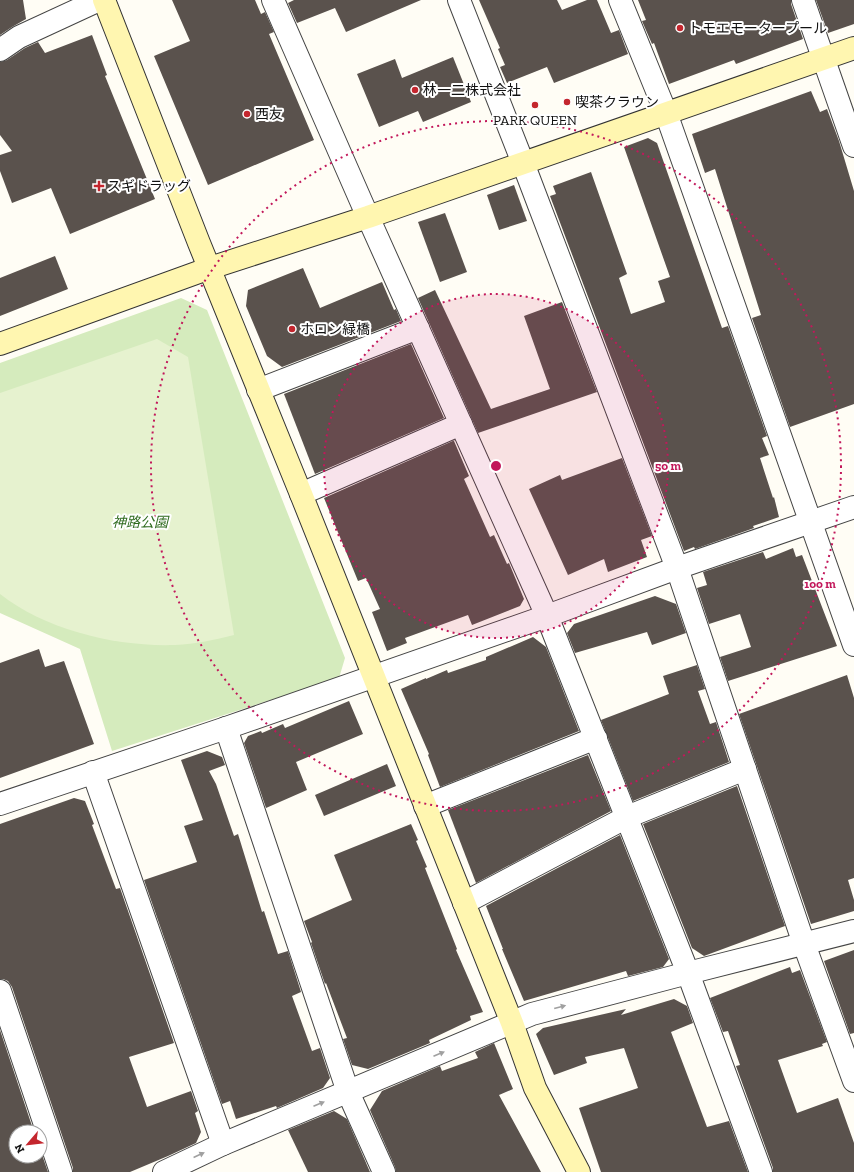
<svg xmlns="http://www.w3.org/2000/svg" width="854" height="1172" font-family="'Zilla Slab','Noto Sans JP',serif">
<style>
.green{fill:#d5ebbd}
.pitch{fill:#e6f2cf}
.building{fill:#5a524d}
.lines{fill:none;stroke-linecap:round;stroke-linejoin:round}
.street-casing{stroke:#444;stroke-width:24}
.secondary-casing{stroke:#333;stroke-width:24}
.street{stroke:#fff;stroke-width:22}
.secondary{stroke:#fff6b0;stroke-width:22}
.oneway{fill:#a0a0a0}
.ring{fill:none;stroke:#c2185b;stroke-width:2;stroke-dasharray:2 4}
.poi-dot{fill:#c4262e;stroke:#fff;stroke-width:1.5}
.labels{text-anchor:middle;stroke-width:4;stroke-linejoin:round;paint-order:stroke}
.poi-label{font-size:14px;fill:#111;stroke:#fff;text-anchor:start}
.park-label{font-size:14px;font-style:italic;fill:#2f6b1f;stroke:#fff}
.centre{fill:#c2185b;stroke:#fff;stroke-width:2}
.ring-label{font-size:12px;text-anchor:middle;font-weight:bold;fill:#c2185b;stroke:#fff;stroke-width:4;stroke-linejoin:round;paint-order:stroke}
</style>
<rect width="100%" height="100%" fill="#fffdf5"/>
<path class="green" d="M181,298l26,12 138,348 -6,20 -227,73 -32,-102 -80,-36v-250z"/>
<path class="pitch" d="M157,339l31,18 46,278c-19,5 -39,9 -59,10 -59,2 -129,-15 -175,-51v-201z"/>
<g class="building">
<path d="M0,0h23l3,19 -14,8 -12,8z"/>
<path d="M172,0h83l6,14 4,-2 9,20 -5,2 45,106 -106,45 -54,-129 36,-15z"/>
<path d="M294,0h127l-75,32 -11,-24 -38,15 -9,-20z"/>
<path d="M479,0h78l5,10 25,-10h10l14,33 8,-3 9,24 -74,29 -7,-16 -40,16 -7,-16 5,-2 -7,-16 2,-1z"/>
<path d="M638,0h153v4l12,35 -67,25 -2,-4 -65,24 -15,-41 -2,1 -10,-23 4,-1z"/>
<path d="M816,0h38v24l-26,9z"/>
<path d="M92,35l15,40 -2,1 50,123 -85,35 -19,-46 -39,15 -12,-32v-16l12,-4 -12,-16v-73l7,-2 18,-12 13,-6 7,11z"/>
<path d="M453,57l18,45 -48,20 -5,-11 -39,16 -22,-53 38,-15 7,19z"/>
<path d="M811,91l9,21 7,-3 12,32 15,50v213l-64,23 -38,-109 9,-3 -46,-146 -10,4 -13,-39z"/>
<path d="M648,138l9,5 65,185 6,-2 39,110 -5,2 7,17 -9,3 13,40 1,-1 5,20 -26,9 1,2 -59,21 -1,-2 -10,4 -134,-355 6,-2 -3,-8 38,-14 36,102 -8,4 12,36 34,-12 -7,-21 12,-4 -46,-130z"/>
<path d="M514,185l13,36 -28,9 -12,-35z"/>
<path d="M445,213l22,59 -27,10 -22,-60z"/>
<path d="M55,256l13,33 -68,27v-38z"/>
<path d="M303,268l17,40 62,-26 12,28 2,-1 5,12 -119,46 -15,-11 -21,-50 2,-16z"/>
<path d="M435,290l56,119 59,-20 -26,-73 38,-14 35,90 -119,41 -60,-135z"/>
<path d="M411,344l33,74 -129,56 -31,-80z"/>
<path d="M455,440l-1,1 15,35 -5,3 26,58 4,-2 13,29 2,-1 15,36 -4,7 -48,19 -4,-10 -63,23 2,5 -20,8 -15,-39 8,-3 -14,-31 -8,3 -34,-83z"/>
<path d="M622,458l30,78 -11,4 6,17 -39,15 -4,-13 -36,16 -39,-86 31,-14 2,5z"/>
<path d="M793,548l3,9 6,-2 35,91 -109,35 -8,-24 31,-10 -11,-33 -31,10 -12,-36 10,-3 -4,-13 60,-20 3,7z"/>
<path d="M655,596l21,8 10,29 -34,12 -5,-13 -72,21 -8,-20 7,-9z"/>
<path d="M533,637l13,10 33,84 -139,56 -12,-32 1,-1 -28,-65 25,-11v1l21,-9 1,3 38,-13v-3z"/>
<path d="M39,649l6,18 19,-6 30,83 -94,34v-115z"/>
<path d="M697,665l8,24 -7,2 12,33 6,-2 13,40 -96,39 -32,-81 68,-26 -6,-18z"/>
<path d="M847,675l7,23v180l-6,2 6,20v11l-43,13 -72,-210z"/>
<path d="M349,701l14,33 -67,28 11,28 -41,18 -22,-65 4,-7 13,-5 1,2 21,-9 2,4z"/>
<path d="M207,751l15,6 3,8 -16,6 7,13 18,52 4,-2 24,78 2,-1 14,43 10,-3 13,41 -9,4 20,55 8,-3 10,30 -7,10 -46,20 -1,-2 -40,13 -6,-18 -8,3 -78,-224 53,-18 -13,-36 19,-6 -22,-60z"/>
<path d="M588,755l23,56 -135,72 -28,-73z"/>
<path d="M387,764l9,22 -72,30 -9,-21z"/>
<path d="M737,786l48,140 -81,30 -12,-8 -49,-124z"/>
<path d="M74,798l11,3 9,23 -2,1 24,64 4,-1 54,155 -45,14 18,50 44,-16 7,20 -3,2 6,19 -5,11 -28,13 -38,16h-57v-4l-61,-181 -4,-6 -5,-2h-3v-155z"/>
<path d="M411,824l7,16 -2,1 11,26 -2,1 32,81 -1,1 27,62 -13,4 1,4 -42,20 1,3 -62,26 -16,-4 -9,-26 4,-1 -21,-55 -1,1 -14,-41 1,-1 -8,-21 48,-21 -18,-45z"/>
<path d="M620,835l49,124 -6,8 -35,9 -2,-5 -102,30 -22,-52h1l-17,-43z"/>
<path d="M854,950v83l-4,1 -26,-73z"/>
<path d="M790,967l2,6 8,-3 27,72 -5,2 1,2 -45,14 19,53 41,-15 16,45v29h-81v-4l-37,-102 4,-1 -12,-34 -5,1 -13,-34z"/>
<path d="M674,999l13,7 6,17 -22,9 36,95 22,-6 19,51h-147l-22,-64 59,-20 -14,-40 -39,9 2,6 -33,12 -18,-41 7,-6 83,-19 -5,6z"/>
<path d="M0,1030l34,102h-18v24h24v-7l8,23h-48z"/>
<path d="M494,1043l19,46 -14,6 42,77h-145l-1,-5 -25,-57 12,-19 58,-25 2,5 36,-13 -3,-6z"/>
<path d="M334,1111l13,8 23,53h-62l-20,-42z"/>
</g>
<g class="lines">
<defs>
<g id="street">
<path d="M273,0l95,217 179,399 141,357 73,199"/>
<path d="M459,0l64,163 154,405 127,376 50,137"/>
<path d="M620,0l46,113 188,532"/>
<path d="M803,0l51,146"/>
<path d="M0,50l19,-13 80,-37"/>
<path d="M258,390l160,-62"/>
<path d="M301,494l160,-70"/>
<path d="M226,728l122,364 36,80"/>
<path d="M93,772l130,372"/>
<path d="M0,804l226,-76 321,-112 130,-48 177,-61"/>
<path d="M425,806l171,-68"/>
<path d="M464,903l163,-86 118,-48"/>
<path d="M0,991l61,181"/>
<path d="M164,1172l59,-28 309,-130 156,-41 166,-42"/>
</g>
<g id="secondary">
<path d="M104,0l95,243 102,251 211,529 23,65 44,84"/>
<path d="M0,344l210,-76 158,-51 486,-169"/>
</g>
</defs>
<use href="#street" class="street-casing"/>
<use href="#secondary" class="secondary-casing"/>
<use href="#street" class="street"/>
<use href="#secondary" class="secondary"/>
</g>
<defs><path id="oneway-solid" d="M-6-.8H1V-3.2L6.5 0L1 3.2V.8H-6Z"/></defs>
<g class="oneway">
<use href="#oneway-solid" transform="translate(560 1007) rotate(-15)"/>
<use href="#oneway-solid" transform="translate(439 1054) rotate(-23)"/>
<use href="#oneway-solid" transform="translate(319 1104) rotate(-23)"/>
<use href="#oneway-solid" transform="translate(199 1155) rotate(-25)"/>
</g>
<circle cx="496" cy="466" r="172" fill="#c2185b" fill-opacity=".12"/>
<g class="ring">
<circle cx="496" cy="466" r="172"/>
<circle cx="496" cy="466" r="345"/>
</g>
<g class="poi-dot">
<circle cx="680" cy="28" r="4"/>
<circle cx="415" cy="90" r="4"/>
<circle cx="567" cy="102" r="4"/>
<circle cx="535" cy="105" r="4"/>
<circle cx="247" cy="114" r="4"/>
<path d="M97 180h4v4h4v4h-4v4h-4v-4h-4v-4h4z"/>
<circle cx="292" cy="329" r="4"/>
</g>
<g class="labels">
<g class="poi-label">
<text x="688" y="33">トモエモータープール</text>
<text x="423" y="95">林一二株式会社</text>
<text x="575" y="107">喫茶クラウン</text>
<text x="255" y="119">西友</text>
<text x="535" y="125" text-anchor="middle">PARK QUEEN</text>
<text x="107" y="191">スギドラッグ</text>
<text x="300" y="334">ホロン緑橋</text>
</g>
<g class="park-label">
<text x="140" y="527">神路公園</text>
</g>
</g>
<circle cx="496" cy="466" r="6" class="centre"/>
<g class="ring-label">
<text x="668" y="470">50 m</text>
<text x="820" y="588">100 m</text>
</g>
<g transform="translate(28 1144) rotate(242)"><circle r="19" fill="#ffffff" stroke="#a0a0a0"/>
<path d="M0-3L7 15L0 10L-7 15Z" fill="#c4262e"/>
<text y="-6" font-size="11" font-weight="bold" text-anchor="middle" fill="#111111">N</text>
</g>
</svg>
